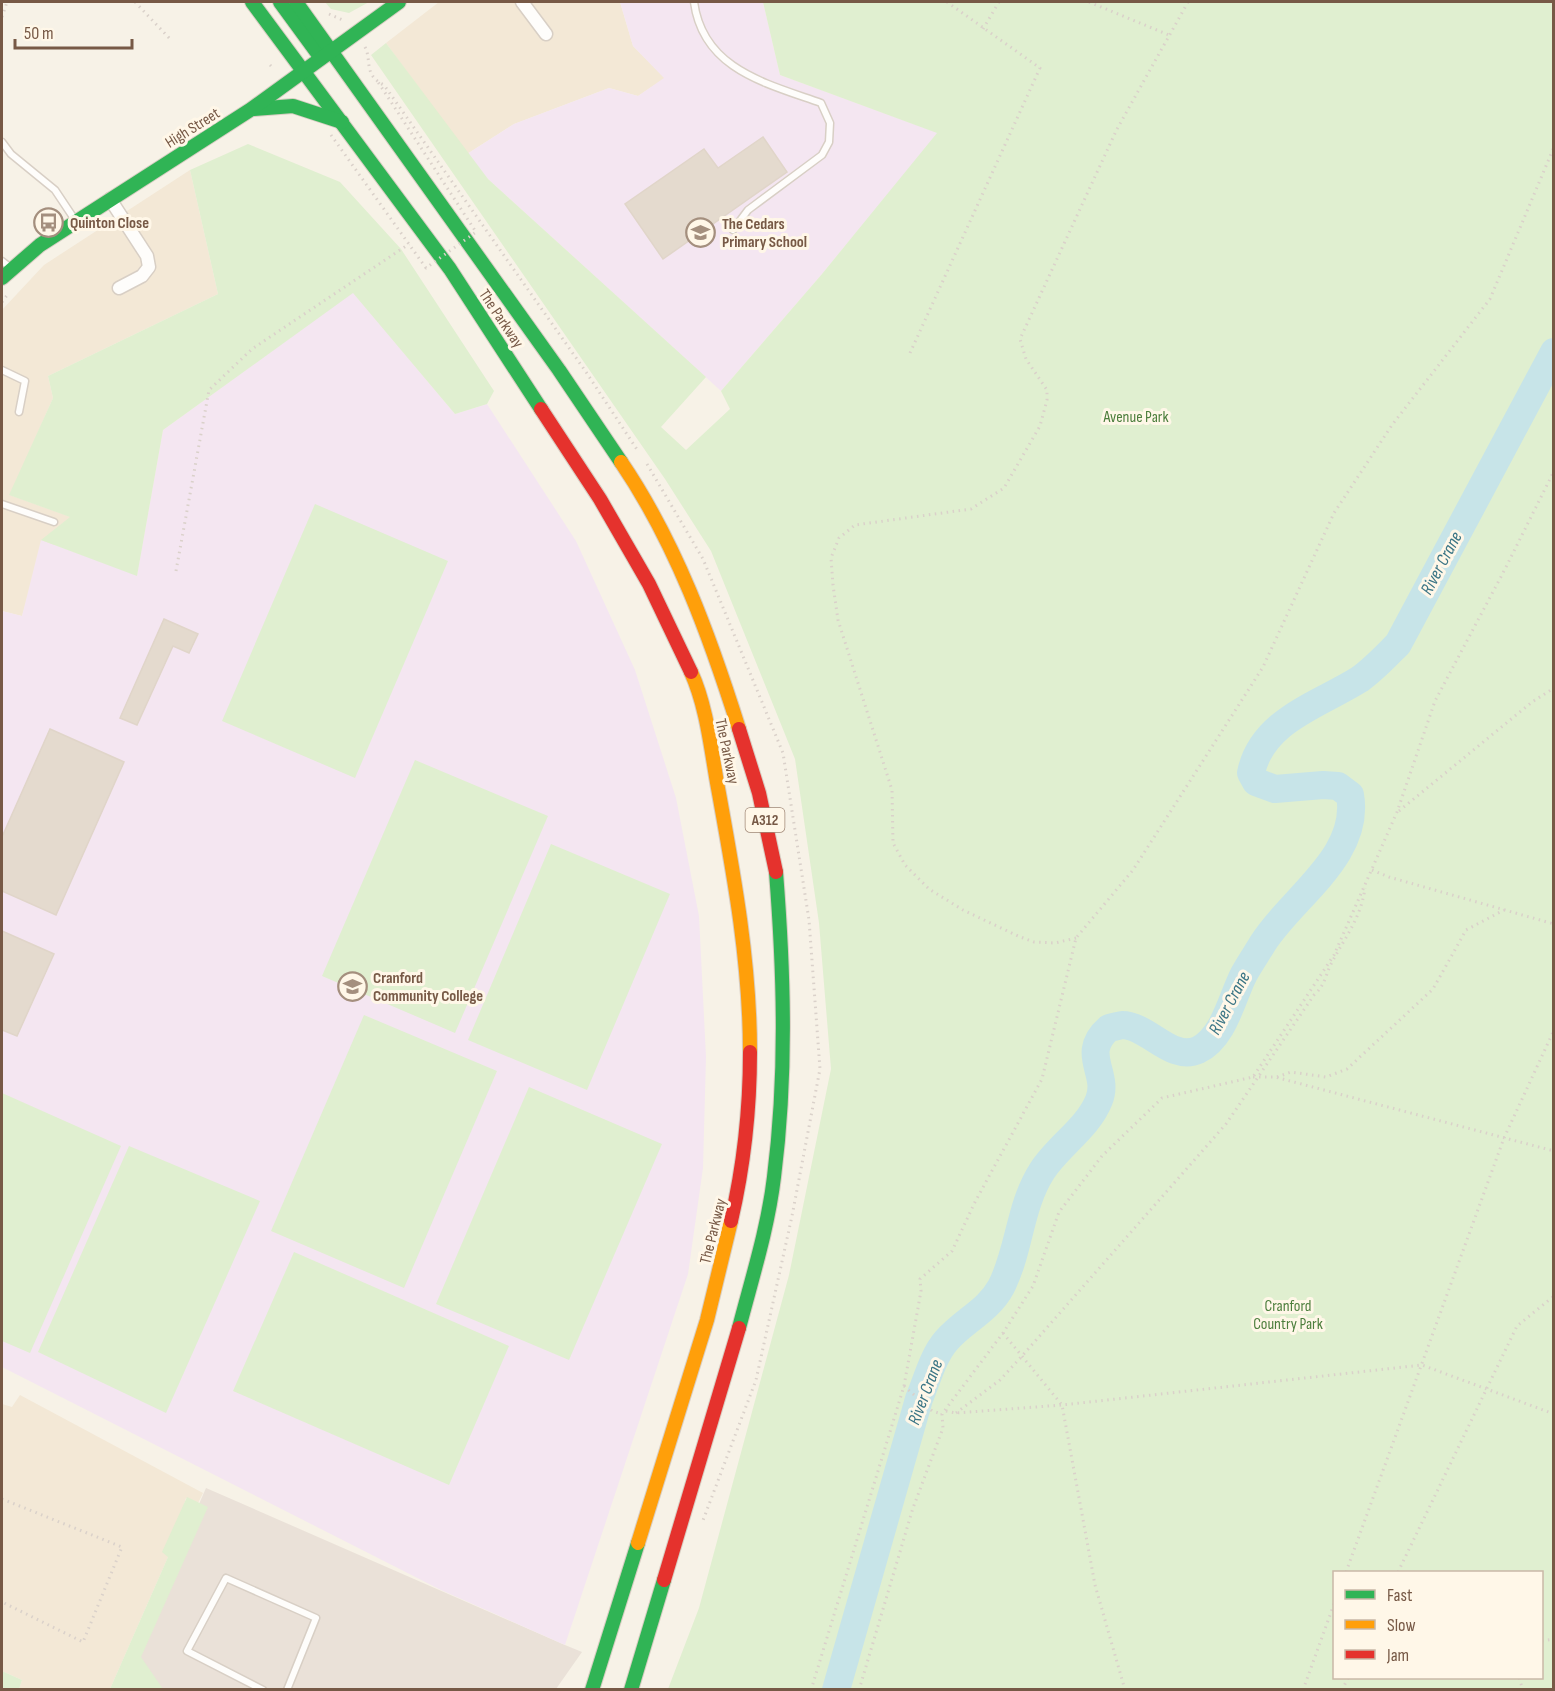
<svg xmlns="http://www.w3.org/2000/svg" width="1555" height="1691" font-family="'Sofia Sans Condensed',sans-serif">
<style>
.residential{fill:#f3e8d6}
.industrial{fill:#eae1d8}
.education{fill:#f4e6f1}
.green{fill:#e0efd0;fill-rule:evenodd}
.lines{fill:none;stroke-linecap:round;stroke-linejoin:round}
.river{stroke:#c7e4e8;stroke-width:28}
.building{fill:#e4dace;stroke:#e0d5c9;stroke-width:1.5}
.lane-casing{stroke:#d8cfc5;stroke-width:9}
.street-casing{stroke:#d8cfc5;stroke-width:15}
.fast-casing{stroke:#d8cec3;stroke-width:16}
.slow-casing{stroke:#d8cec3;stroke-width:16}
.jam-casing{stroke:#d8cec3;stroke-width:16}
.path{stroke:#dad1ca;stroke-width:3;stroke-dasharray:1.5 4.5;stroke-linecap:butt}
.lane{stroke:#fefdfb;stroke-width:6}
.street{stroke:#fefdfb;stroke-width:12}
.fast{stroke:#30b455;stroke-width:14}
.slow{stroke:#ff9f0a;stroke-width:14}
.jam{stroke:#e5322d;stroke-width:14}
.path-bridge{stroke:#dad1ca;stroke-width:3;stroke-dasharray:1.5 4.5;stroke-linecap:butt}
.labels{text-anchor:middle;stroke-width:6;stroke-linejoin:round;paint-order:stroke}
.shield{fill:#fff7e8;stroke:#a08877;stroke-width:1.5}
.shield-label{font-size:15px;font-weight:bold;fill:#775946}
.street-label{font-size:16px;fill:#775946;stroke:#fff7e8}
.poi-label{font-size:16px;font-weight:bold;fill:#775946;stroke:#fff7e8;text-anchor:start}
.park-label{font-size:16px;fill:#4c7e3c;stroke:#fff7e8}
.water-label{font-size:18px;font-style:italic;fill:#3b7585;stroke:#fff7e8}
</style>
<rect width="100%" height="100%" fill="#f7f2e7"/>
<g class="residential">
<path d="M439,2h181l13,44 32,32 -27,18 -29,-8 -95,36 -47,30 -81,-111z"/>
<path d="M190,170l28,124 -170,82 5,22 -43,97 61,22 -40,68 -9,31 -20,-5v-301l42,-45z"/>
<path d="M20,1395l183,98 -5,10 -12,-5 -18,59 -58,132h-91l3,-9 -20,-9v-267l10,3z"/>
</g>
<path class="industrial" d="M206,1488l359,157 17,7 -26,37 -410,1 -24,-10z"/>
<g class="education">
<path d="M620,2h143l17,73 158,58 -116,141 -101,117 -233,-212 -21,-25 47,-30 95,-36 29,8 26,-18 -31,-32z"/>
<path d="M353,292l102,122 32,-10 89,137 59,129 41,128 23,118 7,141 -3,111 -15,106 -123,371 -124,-55 -439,-223v-756l20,5 19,-76 96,35 26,-145z"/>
</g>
<g class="green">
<path d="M325,2h44l-20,11 -18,-4z"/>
<path d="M763,2h790v1687h-885l31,-81 90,-333 42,-206 -12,-146 -24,-164 -84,-208 -46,-72 -294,-424 15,-12 102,136 218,198 -45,50 25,23 44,-41 -9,-18 101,-117 115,-141 -157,-58zM1334,1572h208v106h-208z"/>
<path d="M248,144l92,38 61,67 93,142 -7,13 -32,10 -102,-121 -190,137 -26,146 -96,-36 29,-23 -61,-22 44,-97 -5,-22 170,-82 -28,-124z"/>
<path d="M315,504l133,57 -93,217 -133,-57z"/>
<path d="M415,760l133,56 -93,217 -133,-57z"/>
<path d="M551,844l119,50 -83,196 -119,-50z"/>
<path d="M364,1015l133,56 -93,217 -133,-57z"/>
<path d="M529,1087l133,57 -93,216 -133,-56z"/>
<path d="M2,1093l119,53 -91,207 -28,-12z"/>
<path d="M129,1146l131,55 -94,212 -128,-61z"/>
<path d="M294,1252l215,94 -60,139 -216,-94z"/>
<path d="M187,1497l21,10 -67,150 22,32h-53l58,-132 -6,-5z"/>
<path d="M2,1671l20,9 -3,9h-17z"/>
</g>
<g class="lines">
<path class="river" d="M836,1690l83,-291c8,-19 14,-43 27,-58 17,-20 42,-30 55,-54 19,-37 18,-80 41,-116 16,-25 46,-43 57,-71 11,-27 -20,-46 10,-72 4,-1 9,-2 13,-3 26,0 49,37 76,25 26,-12 34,-53 46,-76 6,-11 13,-21 19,-31 29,-46 98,-87 87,-148l-12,-9 -15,-1 -48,4 -19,-7 -5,-9c11,-53 68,-68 109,-94 14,-10 26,-23 38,-35l156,-292"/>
</g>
<g class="building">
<path d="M763,137l24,35 -124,87 -38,-55 79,-55 14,19z"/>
<path d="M164,619l34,15 -9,19 -16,-7 -36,79 -17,-7z"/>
<path d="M50,729l74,33 -68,153 -54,-24v-54z"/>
<path d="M2,931l52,23 -37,82 -15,-6z"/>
</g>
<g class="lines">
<defs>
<g id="lane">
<path d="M694,2c9,67 71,81 127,101l9,20 -1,19 -7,13 -74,55 -15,20"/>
<path d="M2,142l9,12 44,36 20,30"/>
<path d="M2,261l9,7"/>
<path d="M2,370l23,11 -6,31"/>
<path d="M2,504l52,18"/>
<path d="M263,1690l-76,-39 39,-73 90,40 -29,72"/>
</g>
<g id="street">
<path d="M522,2l24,32"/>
<path d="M110,199l37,57 2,11 -7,9 -23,12"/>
</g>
<g id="fast">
<path d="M252,2l198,267 91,140"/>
<path d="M280,2l41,56"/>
<path d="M296,2l263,368 62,92"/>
<path d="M254,109l39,-3 49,16"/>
<path d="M2,278l38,-33 210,-135 149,-108"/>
<path d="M739,1328c13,-50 29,-100 35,-151 13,-102 10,-203 2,-305"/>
<path d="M592,1690l46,-147"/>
<path d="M631,1690l33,-110"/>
</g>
<g id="slow">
<path d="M621,462c55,81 89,175 118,267"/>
<path d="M691,672c16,35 20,78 27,116 16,88 32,174 32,264"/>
<path d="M638,1543l69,-223 24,-99"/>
</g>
<g id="jam">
<path d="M541,409l59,90 49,85 42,88"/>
<path d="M739,729l20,64 17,79"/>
<path d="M731,1221c13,-56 19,-111 19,-169"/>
<path d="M664,1580l75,-252"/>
</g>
</defs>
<use href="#lane" class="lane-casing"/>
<use href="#street" class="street-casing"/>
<use href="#fast" class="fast-casing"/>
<use href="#slow" class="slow-casing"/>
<use href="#jam" class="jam-casing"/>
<g class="path">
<path d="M135,2l37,39"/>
<path d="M1089,2l80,33"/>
<path d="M329,14l16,7"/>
<path d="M2,17l5,-15"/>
<path d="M983,29l16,-27"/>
<path d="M365,47c7,13 -2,28 19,38l202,287 52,79"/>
<path d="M270,65l4,4"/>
<path d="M2,302l6,-8"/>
<path d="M910,353l130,-285 -93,-66"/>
<path d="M647,464l56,95 80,194 26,167 11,149 -28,147 -36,164 -54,143"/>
<path d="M176,571l33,-181 43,-41 157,-105"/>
<path d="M1399,811l133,-109 22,-14"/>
<path d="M1372,870l17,7 165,47"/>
<path d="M1076,938l-21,5 -21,-1 -16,-6 -55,-26 -34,-21 -24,-24 -12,-22 -1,-53 -54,-170 -5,-35 -2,-27 8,-20 16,-13 116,-16 33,-21 36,-62 7,-26v-10l-21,-31 -6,-20 97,-210 71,-127"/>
<path d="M1253,1077h22l279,74"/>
<path d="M1277,1077l14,-5 35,5 21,-8 86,-80 33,-59 38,-20"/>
<path d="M1003,1333l59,72 33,180 30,105"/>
<path d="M904,1386l28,25 10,3"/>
<path d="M946,1411l10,2 106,-8 360,-40 132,49"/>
<path d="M956,1413l44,-33 22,-24 204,-232 88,-129c10,-9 11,-17 16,-29 13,-26 31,-47 35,-78"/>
<path d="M2,1499l120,48 -39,95 -81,-40"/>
<path d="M1346,1572l158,-434 50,-108"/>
<path d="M1398,1572l119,-246 37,-30"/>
<path d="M1542,1641l12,-2"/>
<path d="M1519,1678l4,12"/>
<path d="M811,1690l93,-304 17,-95 -1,-12 32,-28 23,-49 67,-123 34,-141 57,-68 130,-203 71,-154 58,-88 98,-126 64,-152"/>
<path d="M859,1690l54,-182 30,-80 -1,-14 61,-81 30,-47 26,-74 43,-56 60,-58 91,-21 81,-122 63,-143 38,-111 69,-130 50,-100"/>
<path d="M1303,1690l31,-86"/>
<path d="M1342,1690l6,-12"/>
</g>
<use href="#lane" class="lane"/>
<use href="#street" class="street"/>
<use href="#fast" class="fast"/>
<use href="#slow" class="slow"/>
<use href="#jam" class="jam"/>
<path class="path-bridge" d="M331,135l95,133 50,-36 -98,-150"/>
</g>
<defs>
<symbol id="bus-ring" viewBox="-11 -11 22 22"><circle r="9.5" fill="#fff7e8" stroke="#a48f7e" stroke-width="1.5"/><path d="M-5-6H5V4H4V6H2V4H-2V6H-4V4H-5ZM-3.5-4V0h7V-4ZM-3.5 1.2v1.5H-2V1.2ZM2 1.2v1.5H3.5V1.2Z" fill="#a48f7e"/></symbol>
<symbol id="school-ring" viewBox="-11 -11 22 22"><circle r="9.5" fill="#fff7e8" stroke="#a48f7e" stroke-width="1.5"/><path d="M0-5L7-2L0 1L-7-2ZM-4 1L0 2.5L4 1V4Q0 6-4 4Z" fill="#a48f7e"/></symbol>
</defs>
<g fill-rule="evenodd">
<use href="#bus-ring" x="32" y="206" width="33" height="33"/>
<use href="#school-ring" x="684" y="216" width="33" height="33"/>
<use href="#school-ring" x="336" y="970" width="33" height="33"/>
</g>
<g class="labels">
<rect class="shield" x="745.5" y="808" width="39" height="24" rx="4.5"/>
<g class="shield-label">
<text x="765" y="825">A312</text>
</g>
<g class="street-label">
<text transform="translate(192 127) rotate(-32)" y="6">High Street</text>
<text transform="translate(502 318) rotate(56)" y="6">The Parkway</text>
<text transform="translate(728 751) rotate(78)" y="6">The Parkway</text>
<text transform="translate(712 1231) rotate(-76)" y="6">The Parkway</text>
</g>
<g class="poi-label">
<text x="70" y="228">Quinton Close</text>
<text x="722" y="229">The Cedars<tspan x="722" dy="18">Primary School</tspan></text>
<text x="373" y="983">Cranford<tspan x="373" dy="18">Community College</tspan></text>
</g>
<g class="park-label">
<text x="1136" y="422">Avenue Park</text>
<text x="1288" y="1311">Cranford<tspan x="1288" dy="18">Country Park</tspan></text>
</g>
<g class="water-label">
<text transform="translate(1441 563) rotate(-62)" y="6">River Crane</text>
<text transform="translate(1229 1003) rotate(-62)" y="6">River Crane</text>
<text transform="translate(925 1392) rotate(-69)" y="6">River Crane</text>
</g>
</g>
<rect width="1555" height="1691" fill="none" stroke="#775946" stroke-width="6"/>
<rect x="1333" y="1571" width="210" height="108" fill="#fff7e8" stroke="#c9b8a7" stroke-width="1.5"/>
<rect x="1345" y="1590" width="30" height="9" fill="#30b455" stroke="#c9b8a7" stroke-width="1.5"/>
<text x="1387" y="1601" font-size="18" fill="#775946">Fast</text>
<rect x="1345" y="1620" width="30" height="9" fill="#ff9f0a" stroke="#c9b8a7" stroke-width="1.5"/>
<text x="1387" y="1631" font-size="18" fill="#775946">Slow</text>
<rect x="1345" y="1650" width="30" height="9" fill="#e5322d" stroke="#c9b8a7" stroke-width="1.5"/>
<text x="1387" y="1661" font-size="18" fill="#775946">Jam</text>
<path d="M15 39v9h117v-9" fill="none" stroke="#775946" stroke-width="3"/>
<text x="24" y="39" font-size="18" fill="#775946" stroke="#fff7e8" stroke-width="4.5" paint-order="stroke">50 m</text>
</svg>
